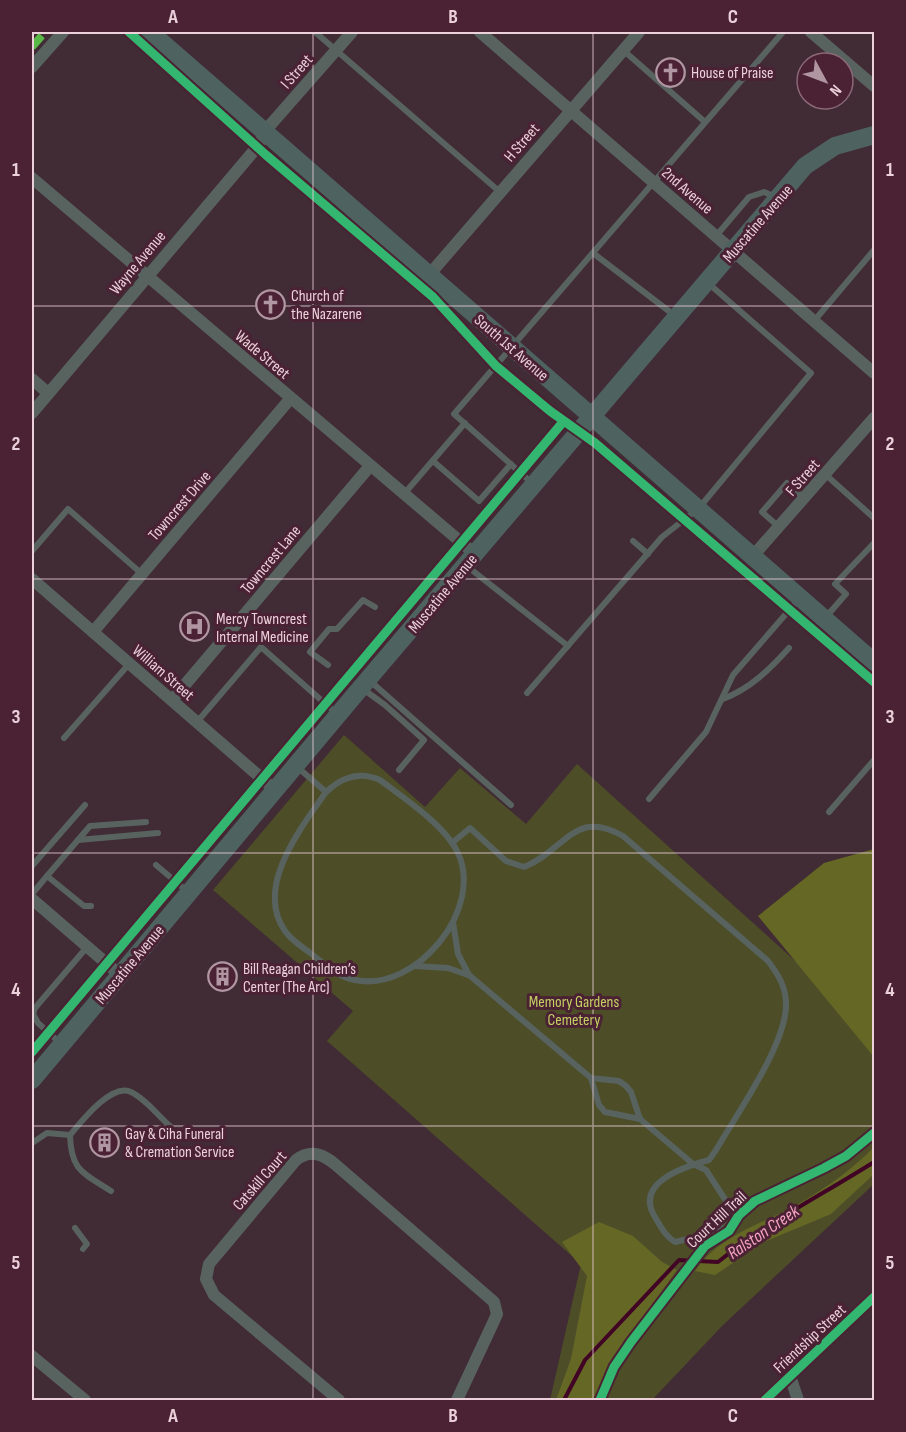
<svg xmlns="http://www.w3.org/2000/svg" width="906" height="1432" font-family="'Sofia Sans Condensed',sans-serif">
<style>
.green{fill:#4d4e28}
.forest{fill:#656824}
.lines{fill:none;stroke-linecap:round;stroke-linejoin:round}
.stream{stroke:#410425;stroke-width:4}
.service{stroke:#586360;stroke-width:6}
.minor{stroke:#586360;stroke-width:12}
.secondary{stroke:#4e635f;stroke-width:18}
.quiet{stroke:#58b947;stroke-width:8;stroke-dasharray:15 8;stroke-linecap:butt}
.cycleway-casing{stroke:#4a2233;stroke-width:13}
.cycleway{stroke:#33b770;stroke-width:9}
.grid{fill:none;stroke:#ecd0da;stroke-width:1.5;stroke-opacity:0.55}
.labels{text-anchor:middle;stroke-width:6;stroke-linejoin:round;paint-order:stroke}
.street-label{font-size:16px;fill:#ecd0da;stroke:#4a2233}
.poi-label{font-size:16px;fill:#ecd0da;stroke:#4a2233;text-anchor:start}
.park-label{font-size:16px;fill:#c5d064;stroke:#4a2233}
.water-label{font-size:18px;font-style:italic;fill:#f7a3c5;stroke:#4a2233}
.neatline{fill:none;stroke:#ecd0da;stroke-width:2}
.grid-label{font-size:20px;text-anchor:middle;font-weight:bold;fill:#ecd0da}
</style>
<rect width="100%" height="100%" fill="#412b34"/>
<path class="green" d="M344,735l81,72 35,-39 66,56 51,-60 297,268v152l-151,141 -71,75h-102l31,-136 -254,-223 26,-30 -140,-121z"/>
<g class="forest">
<path d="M874,849v208l-116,-141 66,-53z"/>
<path d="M874,1147v27l-43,40 -67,28 -49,33 -20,-4c26,-38 72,-48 110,-71 25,-15 50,-33 69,-53z"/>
<path d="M599,1222l34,14 29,26 15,8 -62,86 -22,44h-37l15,-41 16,-83 -25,-34z"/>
</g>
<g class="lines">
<path class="stream" d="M564,1400l21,-40 94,-100 39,2c48,-39 104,-67 156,-100"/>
<g class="service">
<path d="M315,32l185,160"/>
<path d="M623,50l82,72"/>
<path d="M716,236l33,-39 15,-5 12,5"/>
<path d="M593,253l81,62"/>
<path d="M814,321l60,-71"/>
<path d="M433,461l46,40 32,-37"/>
<path d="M826,475l48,43"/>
<path d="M532,483l-78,-69 329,-382"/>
<path d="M404,494l61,-71"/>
<path d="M779,527l-17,-15 25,-29 18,16"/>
<path d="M633,541l15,13"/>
<path d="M32,551l36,-42 74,65"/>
<path d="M468,567l100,79"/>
<path d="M825,618l21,-24 -11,-10 39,-41"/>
<path d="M328,665l-18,-13 19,-23h8l26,-29 12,7"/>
<path d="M369,680l142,125"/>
<path d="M363,689l22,16 39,35 -25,30"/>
<path d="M527,693l135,-156 37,-29 112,-135 -103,-90"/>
<path d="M723,699c28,-11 46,-29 66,-51"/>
<path d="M197,722l64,-75 76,67"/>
<path d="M64,738l65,-74"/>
<path d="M296,766l30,26c16,-15 34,-21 54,-12 24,18 64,45 77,71 29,57 -41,142 -102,129 -18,-3 -32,-17 -46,-28 -8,-6 -18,-12 -24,-21 -31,-44 16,-103 41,-139"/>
<path d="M649,799l57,-67 27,-57 65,-75"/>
<path d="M829,812l45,-52"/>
<path d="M78,840l80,-7"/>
<path d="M452,843l18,-15 36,33 18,6c42,-17 50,-59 99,-31l145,125c10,13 18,26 18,43 1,39 -49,110 -70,146l-7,10c-26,7 -75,23 -54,57 6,10 10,19 20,25l39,-9 13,-17 1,-12 -22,-34 -13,-6 -53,-45 -9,-27 -5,-6 -7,-5 -28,-3 -122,-103 -11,-21 -5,-32"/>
<path d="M156,865l32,27"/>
<path d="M32,866l53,-61"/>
<path d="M47,876l43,-50 56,-4"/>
<path d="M32,894l15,-18 37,30h7"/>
<path d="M415,966l33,2 20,7"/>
<path d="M59,1042l-21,-19 -5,-9 2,-6 52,-61"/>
<path d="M591,1078l8,27 6,7 35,7"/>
<path d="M32,1143l15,-10 23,2"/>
<path d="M111,1191c-28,-18 -40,-20 -41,-56 11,-13 42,-53 61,-43 15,7 27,24 39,34"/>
<path d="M75,1228l12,16 -4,5"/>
</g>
<g class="minor">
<path d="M480,32l394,341"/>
<path d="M811,32l63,54"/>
<path d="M32,67l31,-35"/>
<path d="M32,178l443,376"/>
<path d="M429,275l210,-243"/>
<path d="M32,379l16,14"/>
<path d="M32,413l226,-267 7,-15 87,-99"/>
<path d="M753,556l121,-138"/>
<path d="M32,579l243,211"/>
<path d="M93,632l197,-233"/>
<path d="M172,700l198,-234"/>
<path d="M32,899l88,76"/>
<path d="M32,1356l53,44"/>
<path d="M790,1376l8,24"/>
<path d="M339,1400l-125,-105 -8,-16 3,-15 87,-104c15,-11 27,-6 40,5l158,137 3,12 -4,9 -36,77"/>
<path d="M765,1400l109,-103"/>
</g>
<g class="secondary">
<path d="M150,32l724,630"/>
<path d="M32,1080l326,-389 447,-525 30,-20 39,-11"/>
</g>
<path class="quiet" d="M32,47l13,-15"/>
<defs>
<g id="cycleway">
<path d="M129,32l137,123 167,142 63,69 54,45 45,32 279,239"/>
<path d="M32,1052l531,-630"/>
<path d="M600,1400l14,-33 17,-25 74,-96 24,-15 10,-16 16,-14 69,-33 22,-12 28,-23"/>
<path d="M765,1400l109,-103"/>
</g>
</defs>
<use href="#cycleway" class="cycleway-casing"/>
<use href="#cycleway" class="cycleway"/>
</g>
<path class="grid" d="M313,32v1368M593,32v1368M32,306h842M32,579h842M32,853h842M32,1126h842"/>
<defs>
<symbol id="church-ring" viewBox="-11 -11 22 22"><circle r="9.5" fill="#4a2233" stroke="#b096a0" stroke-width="1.5"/><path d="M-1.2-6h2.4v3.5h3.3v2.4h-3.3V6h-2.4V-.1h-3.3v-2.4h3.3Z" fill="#b096a0"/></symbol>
<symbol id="hospital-ring" viewBox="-11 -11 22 22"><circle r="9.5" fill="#4a2233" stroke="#b096a0" stroke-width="1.5"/><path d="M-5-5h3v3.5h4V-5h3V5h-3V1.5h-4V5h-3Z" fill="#b096a0"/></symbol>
<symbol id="building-ring" viewBox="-11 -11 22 22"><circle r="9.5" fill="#4a2233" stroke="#b096a0" stroke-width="1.5"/><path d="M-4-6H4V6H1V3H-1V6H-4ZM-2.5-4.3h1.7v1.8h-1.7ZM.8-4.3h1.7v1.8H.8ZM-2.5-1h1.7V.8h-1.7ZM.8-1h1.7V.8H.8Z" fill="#b096a0"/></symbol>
</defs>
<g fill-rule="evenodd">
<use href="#church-ring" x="654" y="56" width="33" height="33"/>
<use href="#church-ring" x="254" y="288" width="33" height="33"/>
<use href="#hospital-ring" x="178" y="610" width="33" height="33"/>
<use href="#building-ring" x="206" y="960" width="33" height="33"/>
<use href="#building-ring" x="88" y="1126" width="33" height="33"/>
</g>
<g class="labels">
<g class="street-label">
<text transform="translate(296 71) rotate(-49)" y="6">I Street</text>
<text transform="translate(521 142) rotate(-49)" y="6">H Street</text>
<text transform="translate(688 190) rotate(41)" y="6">2nd Avenue</text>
<text transform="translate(757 223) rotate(-49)" y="6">Muscatine Avenue</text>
<text transform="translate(137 262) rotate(-50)" y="6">Wayne Avenue</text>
<text transform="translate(512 347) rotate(41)" y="6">South 1st Avenue</text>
<text transform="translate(263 354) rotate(40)" y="6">Wade Street</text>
<text transform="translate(802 477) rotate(-49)" y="6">F Street</text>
<text transform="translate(179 505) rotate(-49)" y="6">Towncrest Drive</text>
<text transform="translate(270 559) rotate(-50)" y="6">Towncrest Lane</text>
<text transform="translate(442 593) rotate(-50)" y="6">Muscatine Avenue</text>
<text transform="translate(164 672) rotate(41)" y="6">William Street</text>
<text transform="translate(129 964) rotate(-50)" y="6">Muscatine Avenue</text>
<text transform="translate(259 1180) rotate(-49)" y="6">Catskill Court</text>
<text transform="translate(716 1219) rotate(-43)" y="6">Court Hill Trail</text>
<text transform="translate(809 1338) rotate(-43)" y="6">Friendship Street</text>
</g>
<g class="poi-label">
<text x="691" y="78">House of Praise</text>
<text x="291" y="301">Church of<tspan x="291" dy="18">the Nazarene</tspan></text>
<text x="216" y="624">Mercy Towncrest<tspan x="216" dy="18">Internal Medicine</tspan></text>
<text x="243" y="974">Bill Reagan Children’s<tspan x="243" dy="18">Center (The Arc)</tspan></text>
<text x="125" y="1139">Gay &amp; Ciha Funeral<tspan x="125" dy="18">&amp; Cremation Service</tspan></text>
</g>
<g class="park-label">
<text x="574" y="1007">Memory Gardens<tspan x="574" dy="18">Cemetery</tspan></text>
</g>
<g class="water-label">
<text transform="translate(763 1232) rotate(-34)" y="6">Ralston Creek</text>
</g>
</g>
<rect width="906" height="1432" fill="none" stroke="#4a2233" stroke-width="66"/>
<g transform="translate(825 81) rotate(131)"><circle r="28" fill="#4a2233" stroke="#8b6876" stroke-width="1.5"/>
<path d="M0-4.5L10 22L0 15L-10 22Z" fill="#b096a0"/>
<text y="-9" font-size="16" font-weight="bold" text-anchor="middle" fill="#ecd0da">N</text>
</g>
<rect x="33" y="33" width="840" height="1366" class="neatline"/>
<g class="grid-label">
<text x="173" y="23">A</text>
<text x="453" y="23">B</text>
<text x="733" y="23">C</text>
<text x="16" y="176">1</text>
<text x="890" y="176">1</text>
<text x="16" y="450">2</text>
<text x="890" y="450">2</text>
<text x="16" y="723">3</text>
<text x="890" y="723">3</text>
<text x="16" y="996">4</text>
<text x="890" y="996">4</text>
<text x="16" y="1269">5</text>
<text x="890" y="1269">5</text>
<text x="173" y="1422">A</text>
<text x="453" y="1422">B</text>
<text x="733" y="1422">C</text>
</g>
</svg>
